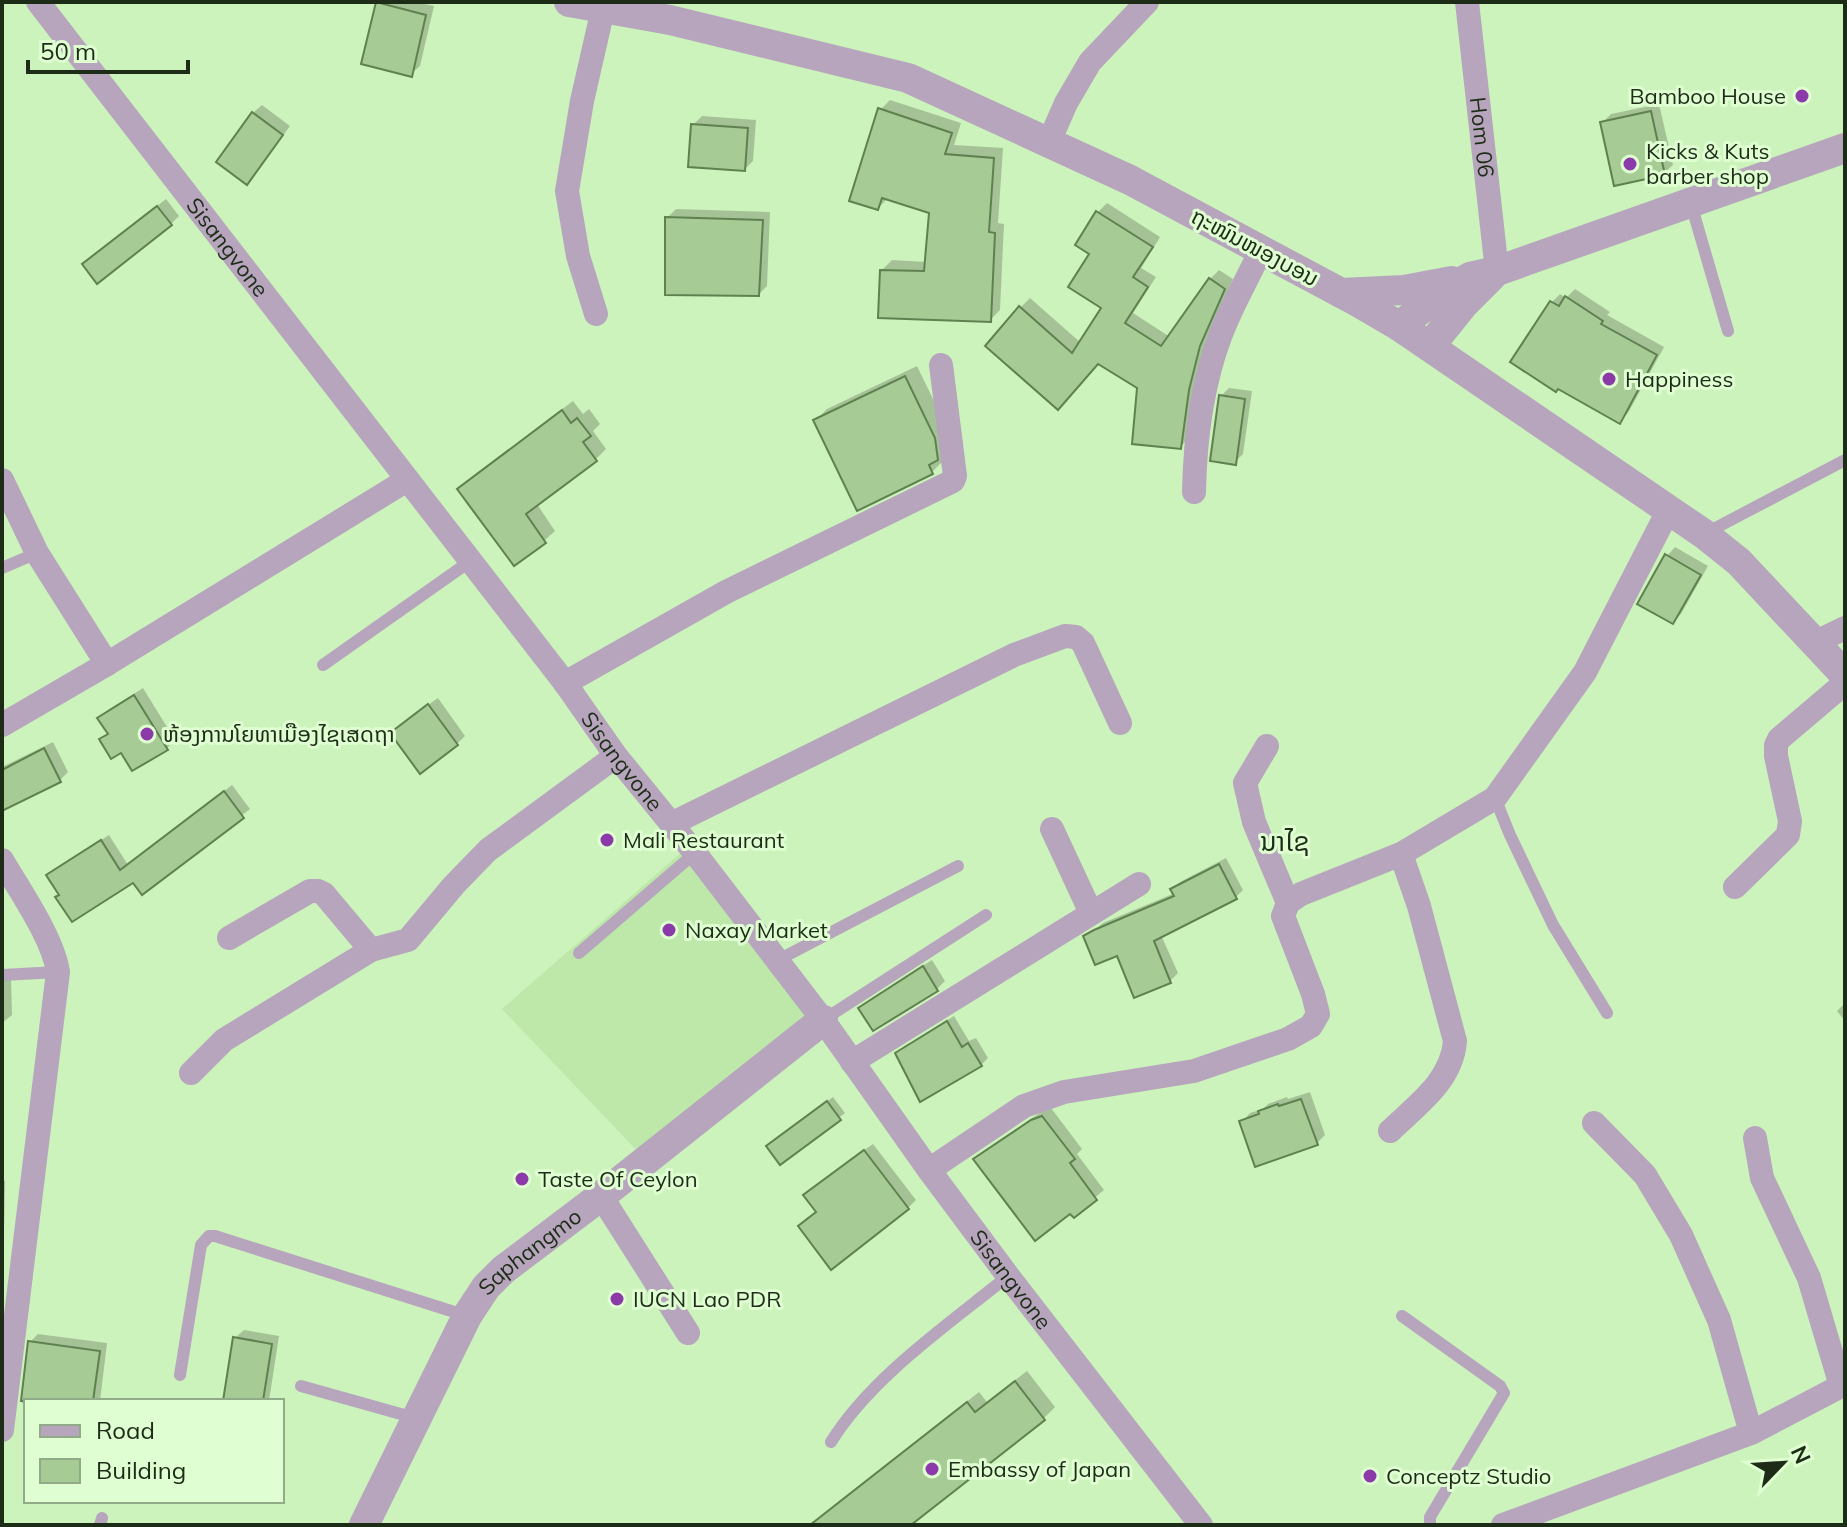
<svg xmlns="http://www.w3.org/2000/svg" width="1847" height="1527" font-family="Mulish,'Noto Sans Lao',sans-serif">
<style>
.built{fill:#bde8a9}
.shadow{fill:#0003}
.building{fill:#a6cb95;stroke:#5f814f;stroke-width:2}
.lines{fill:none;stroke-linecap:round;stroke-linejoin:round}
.service{stroke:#b6a5bc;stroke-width:12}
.minor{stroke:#b6a5bc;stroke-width:24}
.tertiary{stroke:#b6a5bc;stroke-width:30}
.poi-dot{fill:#8c3aa9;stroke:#dffed1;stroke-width:3}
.labels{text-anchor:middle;stroke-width:6;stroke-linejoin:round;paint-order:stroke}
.poi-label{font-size:22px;fill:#1d2c17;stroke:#dffed1;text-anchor:start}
.street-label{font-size:22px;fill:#1d2c17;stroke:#dffed1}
.quarter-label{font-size:26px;fill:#1d2c17;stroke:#dffed1}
</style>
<rect width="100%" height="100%" fill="#cdf3bc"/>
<path class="built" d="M683,851l133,166 -173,140 -141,-148z"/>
<g class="shadow">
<path d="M379,2h36l19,4 -14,60 -9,8 -33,-71z"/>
<path d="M890,100l71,23 -7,22 49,3 -5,75 6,1 -4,86 -10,10 -108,-50 10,-10 34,2 5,-50 -43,-14 -10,10 2,-98z"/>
<path d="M1659,104l14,61 -9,8 -62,-50 9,-9z"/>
<path d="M262,105l28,21 -35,48 -8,8 6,-69z"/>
<path d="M702,116l54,4 -3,41 -8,8 -52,-44z"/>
<path d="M166,199l13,17 -8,8 -78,32z"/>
<path d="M1107,203l53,34 -19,31 15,9 -23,36 37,24 40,-58 9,-9 14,9 -25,56 -18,102 -10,10 -41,-60 -40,-25 -32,36 -46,-91 9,-9 51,45 23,-36 -12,-54 -14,-9 20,-32z"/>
<path d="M676,209l94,3 -3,74 -8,8 -92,-76z"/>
<path d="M1575,289l35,23 -3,3 57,32 -36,66 -8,8 -68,-119 8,-8 6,4z"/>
<path d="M917,366l29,60 -3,35 -11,11 -116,-52 11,-11z"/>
<path d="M1229,388l23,3 -9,63 -8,8 -14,-66z"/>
<path d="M573,401l10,13 6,-5 11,15 -7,7 13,18 -10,10 -59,45 18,27 -11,10 -84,-52 11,-11z"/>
<path d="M1675,547l33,19 -27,48 -8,8 -6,-66z"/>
<path d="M143,688l32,52 -8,8 -45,2 -21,-10 8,-8 -9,-14 8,-8z"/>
<path d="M438,698l27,38 -8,8 -37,27 -27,-38 8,-9z"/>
<path d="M53,742l15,30 -8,8 -58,29v-42z"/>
<path d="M232,785l18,24 -107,83 -9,-12 -73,14 -12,-18 7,-7 53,-34 19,30z"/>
<path d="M1226,858l17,32 -8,8 -74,37 17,38 -8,8 -84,-44 17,-14 72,-30 -2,-4 7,-7z"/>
<path d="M932,960l13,21 -8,8 -76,19 8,-8z"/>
<path d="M11,978l1,37 -10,8v-44z"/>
<path d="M1845,1003v18l-8,-10z"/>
<path d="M954,1016l15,25 7,-3 12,20 -7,7 -84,-11 7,-7z"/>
<path d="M1310,1092l15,43 -8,8 -75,-21 8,-9 13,-4 5,-5 19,-7 1,2z"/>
<path d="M833,1097l12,16 -64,49 -7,-21z"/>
<path d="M1051,1108l31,41 -5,5 27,36 -30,25 -3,-4 -96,-52 9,-8 57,-39z"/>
<path d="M873,1144l43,56 -8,8 -91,3 -12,-16 8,-8z"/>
<path d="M2,1181h3l-1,51 -2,2z"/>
<path d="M244,1330l35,6 -10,65h-44l10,-63z"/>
<path d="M38,1334l69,9 -7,58h-74v3l-4,-1 8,-61z"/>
<path d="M1027,1371l28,36 -11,11 -136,107h-80l-6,-7 11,-12 146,-114 8,10z"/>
</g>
<g class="building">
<path d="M376,2l50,13 -14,62 -51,-13z"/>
<path d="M878,108l74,25 -7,21 49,4 -5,74 6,1 -4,89 -113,-4 2,-48 44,1 5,-58 -47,-15 -4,12 -29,-9z"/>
<path d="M1651,111l14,64 -51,11 -14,-64z"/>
<path d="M252,112l31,23 -36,50 -31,-23z"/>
<path d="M691,124l57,4 -3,43 -57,-4z"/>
<path d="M157,206l15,19 -75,59 -15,-20z"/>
<path d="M1096,211l57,36 -20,30 15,10 -23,36 36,23 48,-68 16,11 -25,57 -11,44 -8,59 -49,-5 5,-56 -39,-24 -40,46 -73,-64 34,-40 53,47 29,-45 -33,-21 21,-33 -14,-9z"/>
<path d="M665,217l98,3 -4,76 -94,-1z"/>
<path d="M1565,296l38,25 -2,3 56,31 -37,69 -62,-35 -2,3 -46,-30 40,-61 9,5z"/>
<path d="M905,376l30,62 3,22 -9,5 4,9 -76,37 -44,-91z"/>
<path d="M1219,395l26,4 -9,66 -26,-4z"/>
<path d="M562,410l9,13 6,-5 14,18 -8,6 14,19 -71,53 20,29 -32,23 -57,-77z"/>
<path d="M1665,554l36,21 -28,49 -36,-20z"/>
<path d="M134,695l34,55 -36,21 -11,-18 -10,6 -12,-20 9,-5 -11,-16z"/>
<path d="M428,704l30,41 -38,29 -30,-41z"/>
<path d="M44,748l17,34 -59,29v-41z"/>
<path d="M224,791l20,27 -102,77 -9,-12 -61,39 -17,-25 4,-2 -13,-20 55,-35 19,30z"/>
<path d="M1219,864l18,35 -83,42 17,42 -37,15 -17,-42 -22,9 -12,-29 11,-6 80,-34 -4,-7z"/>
<path d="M923,966l15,25 -65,40 -15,-23z"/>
<path d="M947,1021l15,26 6,-4 14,23 -62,36 -25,-49z"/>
<path d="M1301,1099l17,46 -63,22 -16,-46 20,-7 -1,-3 20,-7 1,2z"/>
<path d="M827,1101l14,19 -61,45 -14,-19z"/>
<path d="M1042,1116l33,43 -5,4 27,37 -23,18 -4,-4 -35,27 -62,-82 58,-39z"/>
<path d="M864,1150l45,59 -78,61 -33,-44 18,-14 -13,-17z"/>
<path d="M233,1337l39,7 -9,57h-40z"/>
<path d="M28,1341l72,10 -7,50h-72z"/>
<path d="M1015,1381l30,39 -134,105h-101l157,-123 8,10z"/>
</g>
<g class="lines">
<g class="service">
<path d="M1691,204l37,127"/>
<path d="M1706,533l139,-73"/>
<path d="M2,568l35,-15"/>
<path d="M323,665l146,-103"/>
<path d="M1495,798l15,37 43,90 54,88"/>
<path d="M579,953l116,-100"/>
<path d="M778,960l180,-94"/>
<path d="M2,975l56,-3"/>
<path d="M823,1020l163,-105"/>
<path d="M1402,1316l98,70 4,7 -74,124v8"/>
<path d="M180,1375l21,-130 8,-9h6l252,80"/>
<path d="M301,1386l114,32"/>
<path d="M831,1442c40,-65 118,-118 177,-166"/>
<path d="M100,1525l2,-7"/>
</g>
<g class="minor">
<path id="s1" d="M38,2l527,681 51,73 79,97 128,167 106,150 79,106 193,249"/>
<path id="s2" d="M1467,2l30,269"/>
<path d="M1049,142l17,-39 24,-41 57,-60"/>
<path d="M596,314l-18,-58 -11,-65 15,-90 21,-92"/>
<path d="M2,480l35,73 70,111"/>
<path d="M1194,492c1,-54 8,-108 27,-158 11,-29 27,-56 40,-84"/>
<path d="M1814,643l31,-15"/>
<path d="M565,683l161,-91 227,-111 2,-5 -14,-111"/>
<path d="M2,725l105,-61 300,-184"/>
<path d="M1267,746l-22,37 9,39 34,81"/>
<path d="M671,824l343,-169 51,-19 11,1 7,6 37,80"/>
<path d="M1052,829l39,84"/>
<path d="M2,860c18,31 51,78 56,112l-56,458"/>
<path d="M1735,887l53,-52 2,-14 -14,-65v-11l3,-6 66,-56"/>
<path d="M229,938l81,-47h8l6,3 47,56"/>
<path d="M852,1062l287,-178"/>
<path d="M191,1073l33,-33 147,-90 37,-10 46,-55 34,-35 128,-94"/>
<path d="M1594,1123l51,52 36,60 38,85 32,113"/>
<path d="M1390,1131c27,-26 62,-50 65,-90l-36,-135 -18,-52"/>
<path d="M1755,1138l7,40 47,100 32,108"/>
<path d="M929,1170l95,-64 40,-14 130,-21 94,-32 23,-13 7,-12 -5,-20 -30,-78 5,-13 13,-9 100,-40 94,-56 90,-126 83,-161"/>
<path d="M601,1196l87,137"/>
<path d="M1503,1525l248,-92 94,-49"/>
</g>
<g class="tertiary">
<path d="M569,2l101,18 238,58 222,102 228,122 41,24 305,208 35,28 106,113"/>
<path d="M1341,293l63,-3 48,-9"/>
<path d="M1399,326l44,-33 27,-16 27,-6 348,-123"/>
<path d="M1430,346l33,-41 29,-29"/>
<path id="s3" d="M364,1525l103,-209 19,-29 17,-17 98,-74 222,-176"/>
</g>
</g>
<g class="poi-dot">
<circle cx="1802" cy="96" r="8"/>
<circle cx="1630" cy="164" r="8"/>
<circle cx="1609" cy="379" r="8"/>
<circle cx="147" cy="734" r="8"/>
<circle cx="607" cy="840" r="8"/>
<circle cx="669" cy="930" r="8"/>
<circle cx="522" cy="1179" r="8"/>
<circle cx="617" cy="1299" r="8"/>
<circle cx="932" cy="1469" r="8"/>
<circle cx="1370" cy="1476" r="8"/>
</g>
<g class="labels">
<g class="poi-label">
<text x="1786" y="104" text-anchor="end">Bamboo House</text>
<text x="1646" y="159">Kicks &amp; Kuts<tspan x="1646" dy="25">barber shop</tspan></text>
<text x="1625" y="387">Happiness</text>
<text x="163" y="742">ຫ້ອງການໂຍທາເມືອງໄຊເສດຖາ</text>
<text x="623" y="848">Mali Restaurant</text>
<text x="685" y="938">Naxay Market</text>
<text x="538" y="1187">Taste Of Ceylon</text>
<text x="633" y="1307">IUCN Lao PDR</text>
<text x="948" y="1477">Embassy of Japan</text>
<text x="1386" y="1484">Conceptz Studio</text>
</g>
<g class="street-label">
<text dy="8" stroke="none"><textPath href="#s2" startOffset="136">Hom 06</textPath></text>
<text transform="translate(1255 247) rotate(28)" y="8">ຖະໜົນໜອງບອນ</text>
<text dy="8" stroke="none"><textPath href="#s1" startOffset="310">Sisangvone</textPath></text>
<text dy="8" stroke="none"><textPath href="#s1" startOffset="958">Sisangvone</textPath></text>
<text dy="8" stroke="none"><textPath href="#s3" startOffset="324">Saphangmo</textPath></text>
<text dy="8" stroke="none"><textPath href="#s1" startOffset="1606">Sisangvone</textPath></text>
</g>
<g class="quarter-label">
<text x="1285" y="851">ນາໄຊ</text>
</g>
</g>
<rect width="1847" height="1527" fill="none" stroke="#1d2c17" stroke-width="8"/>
<rect x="24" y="1399" width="260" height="104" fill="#dffed1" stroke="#91aa87" stroke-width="2"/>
<rect x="40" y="1425" width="40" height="12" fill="#b6a5bc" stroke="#91aa87" stroke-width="2"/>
<text x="96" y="1439" font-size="24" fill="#1d2c17">Road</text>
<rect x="40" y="1459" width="40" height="24" fill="#a6cb95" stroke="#91aa87" stroke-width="2"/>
<text x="96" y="1479" font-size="24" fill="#1d2c17">Building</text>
<g transform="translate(1783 1463) rotate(65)" stroke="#dffed1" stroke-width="6" paint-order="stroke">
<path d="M0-6L14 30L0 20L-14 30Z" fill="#1d2c17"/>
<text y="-12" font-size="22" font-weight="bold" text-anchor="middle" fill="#1d2c17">N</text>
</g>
<path d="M28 60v12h160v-12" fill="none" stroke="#1d2c17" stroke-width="4"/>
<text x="40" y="60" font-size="24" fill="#1d2c17" stroke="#dffed1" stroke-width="6" paint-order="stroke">50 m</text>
</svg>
